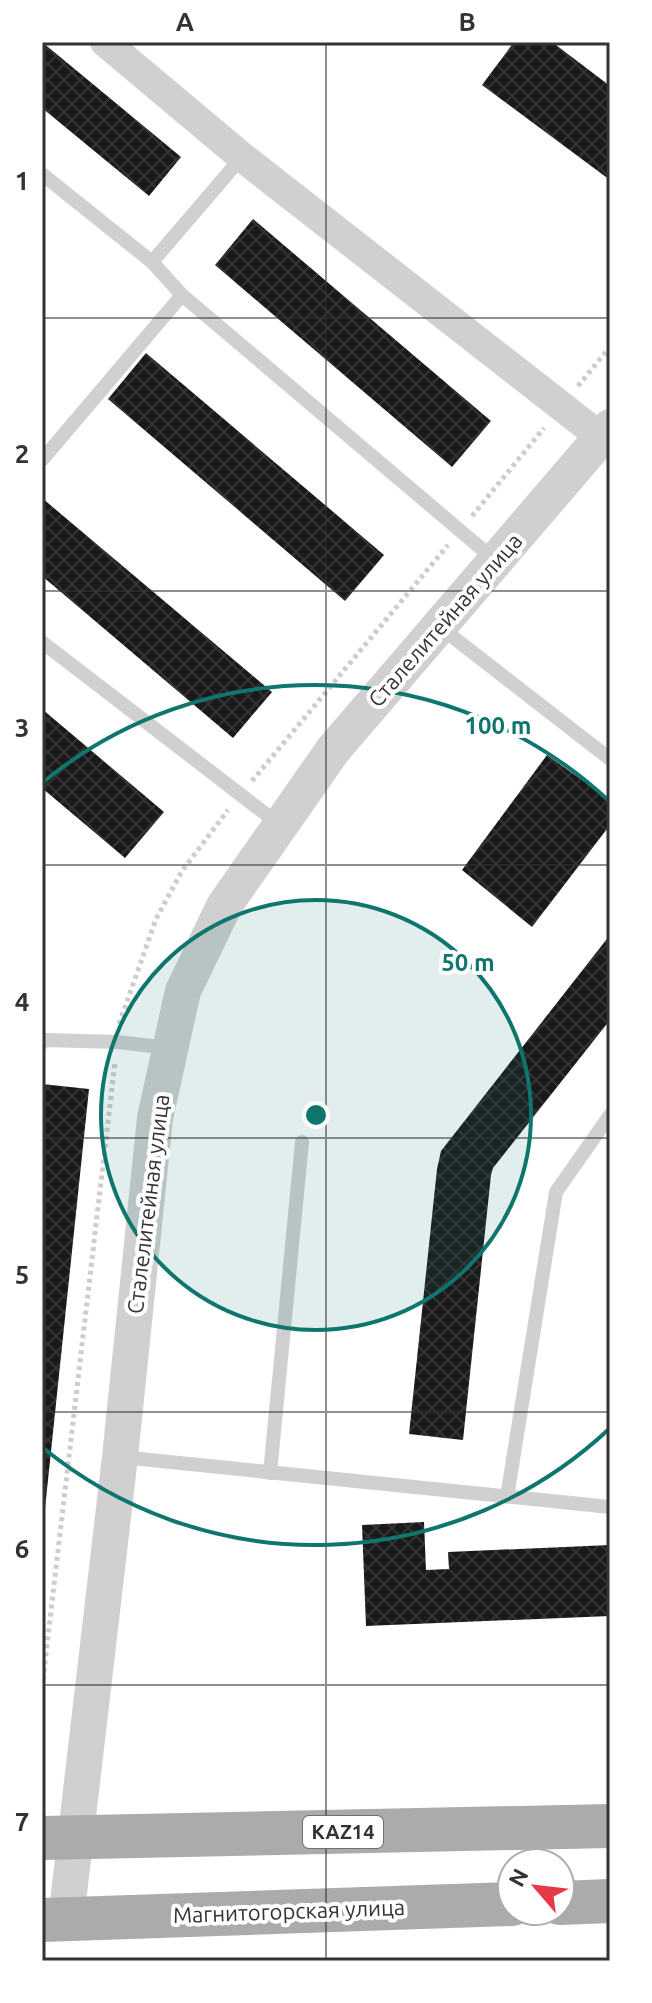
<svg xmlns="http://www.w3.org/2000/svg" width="652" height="2003" font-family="Ubuntu,sans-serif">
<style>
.building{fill:url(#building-cross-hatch)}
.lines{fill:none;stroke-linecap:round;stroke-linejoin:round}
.path{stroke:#cdcdcd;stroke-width:5;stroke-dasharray:4 4;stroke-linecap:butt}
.service{stroke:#d0d0d0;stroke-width:14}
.minor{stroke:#d0d0d0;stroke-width:30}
.tertiary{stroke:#d0d0d0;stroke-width:36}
.primary{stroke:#ababab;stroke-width:44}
.grid{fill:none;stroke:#333;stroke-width:2;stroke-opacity:0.55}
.ring{fill:none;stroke:#0f766e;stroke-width:4}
.labels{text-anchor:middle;stroke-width:8;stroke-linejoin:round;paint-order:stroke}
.shield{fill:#fff;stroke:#707070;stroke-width:2}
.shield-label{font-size:20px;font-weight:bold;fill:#333}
.street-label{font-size:22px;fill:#333;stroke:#fff}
.centre{fill:#0f766e;stroke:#fff;stroke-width:4}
.ring-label{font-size:24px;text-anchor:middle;font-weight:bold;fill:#0f766e;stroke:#fff;stroke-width:8;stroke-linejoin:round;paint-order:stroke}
.neatline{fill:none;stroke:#333;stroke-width:3}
.grid-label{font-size:26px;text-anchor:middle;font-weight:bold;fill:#333}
</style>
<defs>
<pattern id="building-cross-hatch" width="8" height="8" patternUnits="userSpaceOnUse" patternTransform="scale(2)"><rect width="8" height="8" fill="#1a1a1a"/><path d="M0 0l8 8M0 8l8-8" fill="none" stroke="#333"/></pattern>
</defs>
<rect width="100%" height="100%" fill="#fff"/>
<g class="building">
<path d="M42,42l139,115 -32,39 -107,-88z"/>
<path d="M514,42h38l58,44v94l-128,-95z"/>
<path d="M253,219l238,202 -39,46 -237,-202z"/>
<path d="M146,353l238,202 -39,46 -237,-202z"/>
<path d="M42,498l230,194 -39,46 -191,-162z"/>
<path d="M42,709l122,103 -39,46 -83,-70z"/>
<path d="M547,755l63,45v25l-78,102 -70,-57z"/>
<path d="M610,935v85l-117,148 -2,7 -28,265 -54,-6 28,-265 4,-18z"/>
<path d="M42,1084l47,5 -45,429h-2z"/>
<path d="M424,1522l2,48 23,-1 -1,-17 162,-7v71l-244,10 -4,-101z"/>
</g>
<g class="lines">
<g class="path">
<path d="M578,386l32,-39"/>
<path d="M472,516l72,-88"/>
<path d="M252,781l196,-236"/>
<path d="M119,1024l37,-105 26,-48 46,-61"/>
<path d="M42,1688l73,-626"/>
</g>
<g class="service">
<path d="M42,174l110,88 90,-105"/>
<path d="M152,262l30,33 314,266"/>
<path d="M42,460l140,-165"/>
<path d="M440,627l170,132"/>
<path d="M42,642l238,183"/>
<path d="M42,1043l3,-3 72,2 53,6"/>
<path d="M121,1457l489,50"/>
<path d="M270,1473l32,-331"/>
<path d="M507,1497l49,-305 54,-77"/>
</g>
<path class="minor" d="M105,42l137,115 360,281"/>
<path class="tertiary" d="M66,1919l54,-462 35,-339 28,-127 41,-85 109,-156 277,-323"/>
<g class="primary">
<path d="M42,1838l568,-12"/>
<path d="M560,1903l50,-2"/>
<path d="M42,1920l470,-16"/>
</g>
</g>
<path class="grid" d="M326,42v1919M42,318h568M42,591h568M42,865h568M42,1138h568M42,1412h568M42,1685h568"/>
<circle cx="316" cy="1115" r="215" fill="#0f766e" fill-opacity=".12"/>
<g class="ring">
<circle cx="316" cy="1115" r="215"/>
<path d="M609 1429A430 430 0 0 1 42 1447M42 783A430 430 0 0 1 609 801"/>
</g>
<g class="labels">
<rect class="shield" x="303" y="1816" width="80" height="32" rx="6"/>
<g class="shield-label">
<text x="343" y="1839">KAZ14</text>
</g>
<g class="street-label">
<text transform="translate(445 620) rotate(-49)" y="8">Сталелитейная улица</text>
<text transform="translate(148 1204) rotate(-83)" y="8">Сталелитейная улица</text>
<text transform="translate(289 1911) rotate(-2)" y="8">Магнитогорская улица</text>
</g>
</g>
<circle cx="316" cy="1115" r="12" class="centre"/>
<g class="ring-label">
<text x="498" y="734">100 m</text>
<text x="468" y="971">50 m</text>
</g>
<rect width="652" height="2003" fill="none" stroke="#ffffff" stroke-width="88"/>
<g transform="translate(536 1887) rotate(298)"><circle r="38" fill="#ffffff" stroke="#adadad" stroke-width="2"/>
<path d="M0-6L14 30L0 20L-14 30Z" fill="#e63946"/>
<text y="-12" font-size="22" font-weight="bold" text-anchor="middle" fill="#333333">N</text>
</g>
<rect x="44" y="44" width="564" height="1915" class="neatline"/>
<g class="grid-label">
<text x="185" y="31">A</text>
<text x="467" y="31">B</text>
<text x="22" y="190">1</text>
<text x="22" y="463">2</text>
<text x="22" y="737">3</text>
<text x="22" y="1011">4</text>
<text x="22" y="1284">5</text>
<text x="22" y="1558">6</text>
<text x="22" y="1831">7</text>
</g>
</svg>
